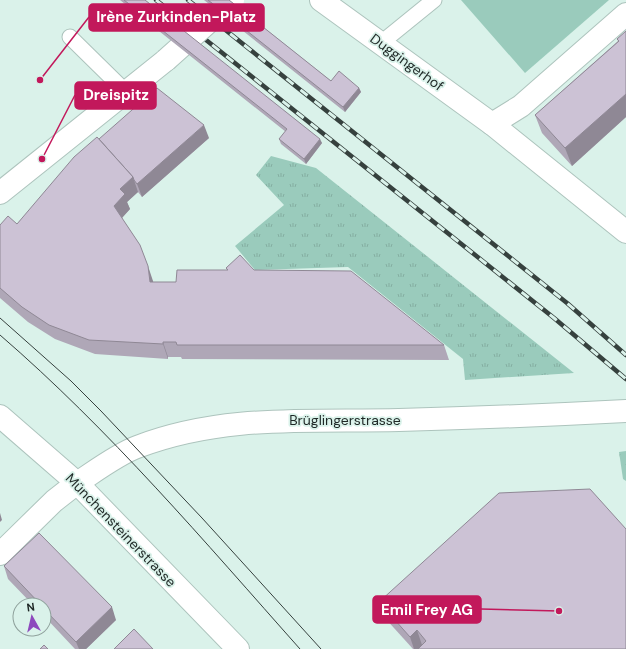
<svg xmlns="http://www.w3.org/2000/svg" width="626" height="649" font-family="'DM Sans',sans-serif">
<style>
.grass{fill:url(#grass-tufts)}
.garden{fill:#9acbbc}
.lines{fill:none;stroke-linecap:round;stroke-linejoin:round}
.service-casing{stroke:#adc4bd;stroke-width:17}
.minor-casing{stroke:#adc4bd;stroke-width:24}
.secondary-casing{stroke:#adc4bd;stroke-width:24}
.service{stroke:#fff;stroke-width:15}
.minor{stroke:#fff;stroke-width:22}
.secondary{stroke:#fff;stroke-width:22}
.tram{stroke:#36413e;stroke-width:1}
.rail-casing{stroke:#36413e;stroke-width:4.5}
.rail{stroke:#daf2ea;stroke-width:3;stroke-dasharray:9;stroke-linecap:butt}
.minor-bridge-casing{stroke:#adc4bd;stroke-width:24;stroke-linecap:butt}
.minor-bridge{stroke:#fff;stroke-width:22}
.wall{fill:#afa7b7}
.shaded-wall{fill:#8f8895}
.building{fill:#ccc2d5;stroke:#8f8895}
.labels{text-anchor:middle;stroke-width:3.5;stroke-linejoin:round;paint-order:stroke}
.street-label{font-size:14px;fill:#1f2826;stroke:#daf2ea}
.leader{fill:none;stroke:#c2185b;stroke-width:1.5}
.callout-dot{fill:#c2185b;stroke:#daf2ea;stroke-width:1.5}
.callout{fill:#c2185b;stroke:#c2185b;stroke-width:1.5}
.callout-label{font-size:15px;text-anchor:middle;font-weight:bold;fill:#fff}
</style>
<defs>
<pattern id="grass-tufts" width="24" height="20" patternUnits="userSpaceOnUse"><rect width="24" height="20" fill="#9acbbc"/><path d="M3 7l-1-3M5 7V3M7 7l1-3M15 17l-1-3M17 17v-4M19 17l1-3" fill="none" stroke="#84aea1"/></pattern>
</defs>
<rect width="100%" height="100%" fill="#daf2ea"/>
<g class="grass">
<path d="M271,156l45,12 258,205 -109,7 -2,-21 -115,-92 -93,3 -20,-24 49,-41 -28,-30z"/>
<path d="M626,451v30l-3,-2 -4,-27z"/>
</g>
<path class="garden" d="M461,0h148l-84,73z"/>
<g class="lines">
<defs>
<g id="service">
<path d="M70,37l56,55"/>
<path d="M381,43l53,-43"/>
</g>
<g id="minor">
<path d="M321,0l171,124 134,108"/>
<path d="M492,124l29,-18 105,-92"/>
<path d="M0,193l166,-133"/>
<path d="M0,554l54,-53 23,-18"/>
</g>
<g id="secondary">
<path d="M0,416l77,67 161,166"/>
<path d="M77,483c17,-11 41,-29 60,-36 86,-33 172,-25 262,-27 76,-2 152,-5 227,-9"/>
</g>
</defs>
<use href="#service" class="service-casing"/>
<use href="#minor" class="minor-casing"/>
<use href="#secondary" class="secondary-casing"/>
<use href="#service" class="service"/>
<use href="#minor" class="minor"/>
<use href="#secondary" class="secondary"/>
<g class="tram">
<path d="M0,318l71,63 30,30 101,107 119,131"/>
<path d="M0,335c110,95 204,206 300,314"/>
</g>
<defs>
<g id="rail">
<path d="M156,0l398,318 72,61"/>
<path d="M188,0l379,303 59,52"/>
</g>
</defs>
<use href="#rail" class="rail-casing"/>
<use href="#rail" class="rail"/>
<defs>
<path id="minor-bridge" d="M166,60l67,-60"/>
</defs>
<use href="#minor-bridge" class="minor-bridge-casing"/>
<use href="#minor-bridge" class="minor-bridge"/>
</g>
<g class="wall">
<path d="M120,0h25l177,143 -16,21 -25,-20 -2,-5 7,-7z"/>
<path d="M204,0h25l102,81 28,7 2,4 -16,20z"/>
<path d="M626,31v86l-54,49 -30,-33 -7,-18 83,-74 -1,-2z"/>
<path d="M209,138l-67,59 -4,-5 -11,10 3,7 -8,9 31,64h23l51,-12 -1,-2 28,2 190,75 5,15 -267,-1 -1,-2h-13v2l-73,-5 -40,-15 -27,-17 -28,-24v-73l17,-1 82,-85z"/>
<path d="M4,566l112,54 -30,29h-11l-31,-33v-11h-11l-25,-26z"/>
<path d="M379,602l247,47h-213l-29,-32z"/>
</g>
<g class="shaded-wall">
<path d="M359,88l2,4 -16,20 -2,-5z"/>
<path d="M626,94v23l-54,49 -7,-18z"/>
<path d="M204,125l5,13 -67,59 -5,-13z"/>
<path d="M320,139l2,4 -16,21 -2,-5z"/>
<path d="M133,177l5,15 -11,10 3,7 -10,11 -6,-14 6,-17z"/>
<path d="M148,266l5,15 3,16 -6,-15z"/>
<path d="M163,342l5,15v2l-5,-15z"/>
<path d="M0,513l2,7 -2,2z"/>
<path d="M112,607l4,13 -30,29h-7l-3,-7z"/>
<path d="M417,630l5,15 -4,4h-4l-4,-12z"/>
</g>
<g class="building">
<path d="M124,0h21l175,139 -16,20 -25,-20 8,-10z"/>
<path d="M208,0h21l102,81 8,-10 20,17 -16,19z"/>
<path d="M626,31v63l-61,54 -30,-33 84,-74 -2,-2z"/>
<path d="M157,88l47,37 -67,59 -3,-4 -1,-3 -34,-38z"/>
<path d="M97,137l36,40 -13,12 5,5 -11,12 26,39 8,21 2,16h26l1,-12h51l-2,-2 14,-13 14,15 97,1 93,74h-267l-1,-3h-13v2l-74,-4 -40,-15 -27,-18 -22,-19v-63l8,-9 9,8 57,-67z"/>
<path d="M590,489l36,40v120h-208l8,-8 -9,-11 -7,7 -31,-35 120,-109z"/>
<path d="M39,533l73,74 -36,35 -32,-33v-4h-3l-37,-39z"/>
<path d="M134,629l19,20h-39z"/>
<path d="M44,645l4,4h-8z"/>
</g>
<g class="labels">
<g class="street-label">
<text transform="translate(407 62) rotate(36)" y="5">Duggingerhof</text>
<text x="345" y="425">Brüglingerstrasse</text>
<text transform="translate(121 530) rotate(46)" y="5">Münchensteinerstrasse</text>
</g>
</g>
<path class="leader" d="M40 80L89 17M42 159L75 95M559 611L481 609"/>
<g class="callout-dot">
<circle cx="40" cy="80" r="4"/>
<circle cx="42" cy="159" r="4"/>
<circle cx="559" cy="611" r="4"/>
</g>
<g class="callout">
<rect x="89" y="4" width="175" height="27" rx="4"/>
<rect x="75" y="82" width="81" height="27" rx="4"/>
<rect x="373" y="596" width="108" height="27" rx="4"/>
</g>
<g class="callout-label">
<text x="176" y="22">Irène Zurkinden-Platz</text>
<text x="116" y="100">Dreispitz</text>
<text x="427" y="615">Emil Frey AG</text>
</g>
<g transform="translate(32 617) rotate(352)"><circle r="19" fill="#daf2ea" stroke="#8fa19c"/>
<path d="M0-3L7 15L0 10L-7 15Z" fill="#8d49bd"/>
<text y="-6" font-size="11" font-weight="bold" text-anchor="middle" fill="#1f2826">N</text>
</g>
</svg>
